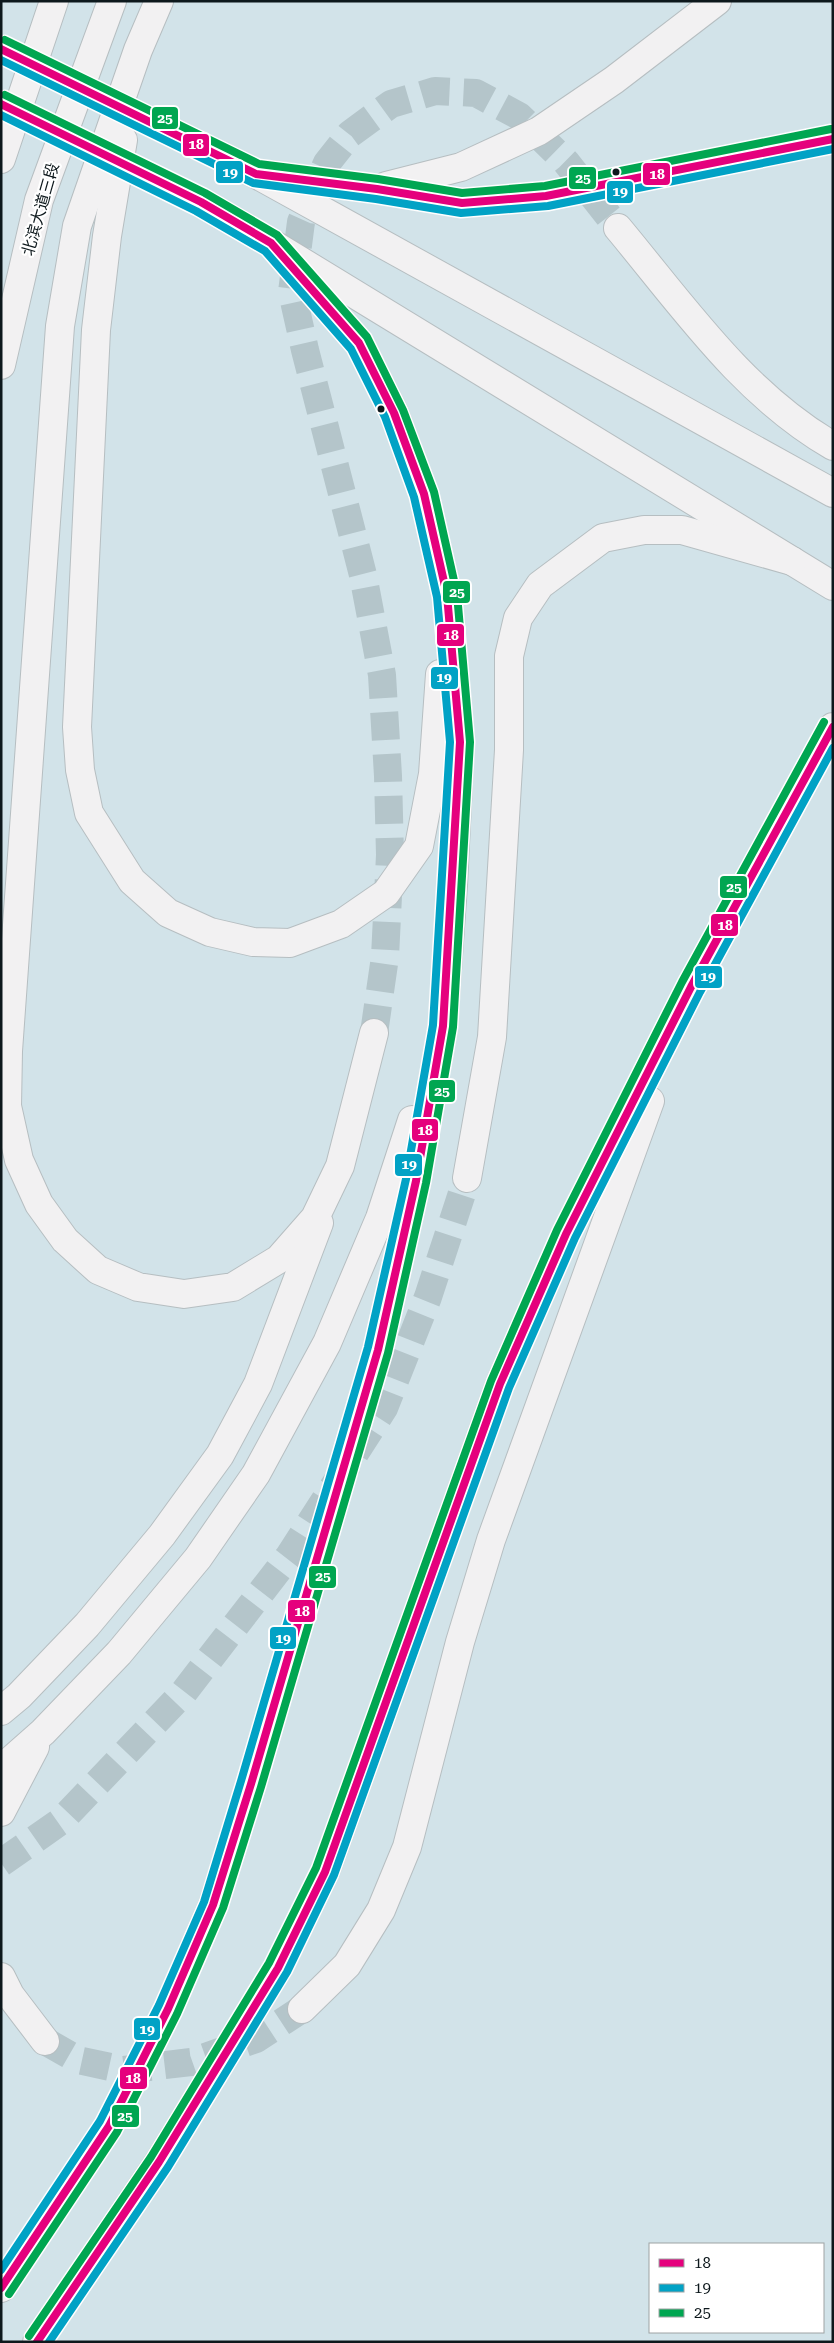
<svg xmlns="http://www.w3.org/2000/svg" width="834" height="2343" font-family="'Roboto Serif','Noto Sans SC',serif">
<style>
.lines{fill:none;stroke-linecap:round;stroke-linejoin:round}
.major-tunnel{stroke:#b4c5ca;stroke-width:28;stroke-dasharray:28 14;stroke-linecap:butt}
.major-casing{stroke:#b6bec1;stroke-width:30}
.major{stroke:#f2f1f2;stroke-width:28}
.major-bridge-casing{stroke:#b6bec1;stroke-width:30;stroke-linecap:butt}
.major-bridge{stroke:#f2f1f2;stroke-width:28}
.bus-1-casing{stroke:#fff;stroke-width:11}
.bus-2-casing{stroke:#fff;stroke-width:11}
.bus-3-casing{stroke:#fff;stroke-width:11}
.bus-1{stroke:#e5007d;stroke-width:8}
.bus-2{stroke:#01a2c5;stroke-width:8}
.bus-3{stroke:#00a651;stroke-width:8}
.bus-dot{fill:#0d181c;stroke:#fff;stroke-width:2}
.labels{text-anchor:middle;stroke-width:4.5;stroke-linejoin:round;paint-order:stroke}
.street-label{font-size:16px;fill:#0d181c;stroke:#fff}
.line-badge{stroke:#fff;stroke-width:2}
.badge-label{font-size:14px;text-anchor:middle;font-weight:bold;fill:#fff}
</style>
<rect width="100%" height="100%" fill="#d2e3e9"/>
<g class="lines">
<g class="major-tunnel">
<path d="M374,1033l11,-76 5,-102 -2,-79 -6,-101 -19,-100 -58,-225 -13,-58 9,-70 26,-59 23,-29 41,-30 44,-13 41,2 43,23 47,46 52,66"/>
<path d="M1,1863l60,-42 123,-129 105,-136 95,-148 44,-111 39,-119"/>
<path d="M45,2041l33,19 46,10 67,-8 65,-23 46,-30"/>
</g>
<defs>
<g id="major">
<path d="M159,1l-21,49 -61,176 -17,100 -52,725 -1,55 12,54 20,44 26,36 33,30 40,17 46,7 49,-7 46,-28 36,-41 25,-52 34,-133"/>
<path d="M123,140l-16,96 -11,94 -19,397 3,43 9,43 43,68 36,32 42,19 43,10 37,1 51,-19 45,-31 33,-47 14,-72 7,-100"/>
<path d="M224,158l32,16 577,319"/>
<path d="M1,159l53,-158"/>
<path d="M269,175l108,14 85,14 84,-7 287,-57"/>
<path d="M386,186l75,-19 78,-36 75,-51 103,-79"/>
<path d="M201,202l70,41 562,343"/>
<path d="M618,228c65,78 125,166 215,218"/>
<path d="M1,365l38,-165 73,-199"/>
<path d="M467,1178l25,-141 17,-287v-94l9,-38 22,-33 63,-47 41,-8h38l110,31"/>
<path d="M1,1711l18,-15 68,-71 75,-90 58,-80 38,-71 61,-161"/>
<path d="M1,1769l42,-37 76,-79 79,-95 58,-84 71,-131 53,-125 32,-98"/>
<path d="M1,1812l34,-65"/>
<path d="M1,1977l9,18 35,46"/>
<path d="M302,2009l45,-44 34,-55 26,-63 53,-205 31,-102 159,-439"/>
<path d="M1,2288l108,-162 59,-117 45,-104 38,-121 127,-434 38,-169 27,-155 10,-140 7,-144 -13,-147 -23,-101 -30,-81 -35,-70 -88,-100"/>
<path d="M37,2342l122,-180 119,-194 47,-96 175,-488 66,-150 125,-247 142,-260"/>
</g>
</defs>
<use href="#major" class="major-casing"/>
<use href="#major" class="major"/>
<defs>
<g id="major-bridge">
<path d="M1,49l223,109"/>
<path d="M1,104l200,98"/>
</g>
</defs>
<use href="#major-bridge" class="major-bridge-casing"/>
<use href="#major-bridge" class="major-bridge"/>
<defs>
<g id="bus-1">
<path d="M1,49l255,125 121,15 85,14 84,-7 287,-57"/>
<path d="M1,104l200,98 70,41 88,100 35,70 30,81 23,101 13,147 -17,284 -27,155 -38,169 -127,434 -38,121 -45,104 -59,117 -108,162"/>
<path d="M37,2342l122,-180 119,-194 47,-96 175,-488 66,-150 125,-247 142,-260"/>
</g>
<g id="bus-2">
<path d="M1,60l252,123 123,16 85,14 87,-7 285,-57"/>
<path d="M1,115l195,96 69,40 86,98 34,68 29,80 23,100 13,145 -17,283 -27,154 -38,168 -127,434 -37,121 -45,103 -59,116 -99,149"/>
<path d="M49,2342l119,-175 119,-195 47,-97 175,-487 66,-150 125,-246 133,-244"/>
</g>
<g id="bus-3">
<path d="M5,40l254,124 119,15 84,14 83,-7 286,-57"/>
<path d="M5,95l200,98 72,42 90,102 36,73 31,82 23,102 13,148 -17,285 -27,156 -38,170 -127,434 -38,121 -46,106 -60,118 -108,162"/>
<path d="M29,2336l122,-179 118,-194 47,-95 175,-487 66,-151 125,-248 142,-260"/>
</g>
</defs>
<use href="#bus-1" class="bus-1-casing"/>
<use href="#bus-2" class="bus-2-casing"/>
<use href="#bus-3" class="bus-3-casing"/>
<use href="#bus-1" class="bus-1"/>
<use href="#bus-2" class="bus-2"/>
<use href="#bus-3" class="bus-3"/>
</g>
<g class="bus-dot">
<circle cx="616" cy="172" r="4.5"/>
<circle cx="381" cy="409" r="4.5"/>
</g>
<g class="labels">
<g class="street-label">
<text transform="translate(40 209) rotate(-74)" y="6">北滨大道三段</text>
</g>
</g>
<g class="line-badge">
<rect x="151" y="106" width="28" height="24" rx="5" fill="#00a651"/>
<rect x="182" y="133" width="28" height="24" rx="5" fill="#e5007d"/>
<rect x="215" y="160" width="29" height="24" rx="5" fill="#01a2c5"/>
<rect x="642" y="162" width="29" height="24" rx="5" fill="#e5007d"/>
<rect x="568" y="166" width="29" height="24" rx="5" fill="#00a651"/>
<rect x="606" y="180" width="28" height="24" rx="5" fill="#01a2c5"/>
<rect x="442" y="580" width="29" height="24" rx="5" fill="#00a651"/>
<rect x="436" y="623" width="29" height="24" rx="5" fill="#e5007d"/>
<rect x="430" y="666" width="29" height="24" rx="5" fill="#01a2c5"/>
<rect x="719" y="875" width="29" height="24" rx="5" fill="#00a651"/>
<rect x="710" y="913" width="29" height="24" rx="5" fill="#e5007d"/>
<rect x="694" y="965" width="29" height="24" rx="5" fill="#01a2c5"/>
<rect x="428" y="1079" width="28" height="24" rx="5" fill="#00a651"/>
<rect x="411" y="1118" width="28" height="24" rx="5" fill="#e5007d"/>
<rect x="394" y="1153" width="29" height="24" rx="5" fill="#01a2c5"/>
<rect x="308" y="1565" width="29" height="24" rx="5" fill="#00a651"/>
<rect x="287" y="1599" width="29" height="24" rx="5" fill="#e5007d"/>
<rect x="269" y="1626" width="28" height="24" rx="5" fill="#01a2c5"/>
<rect x="133" y="2017" width="28" height="24" rx="5" fill="#01a2c5"/>
<rect x="119" y="2066" width="29" height="24" rx="5" fill="#e5007d"/>
<rect x="111" y="2104" width="29" height="24" rx="5" fill="#00a651"/>
</g>
<g class="badge-label">
<text x="165" y="123">25</text>
<text x="196" y="149">18</text>
<text x="230" y="177">19</text>
<text x="657" y="179">18</text>
<text x="583" y="183">25</text>
<text x="620" y="196">19</text>
<text x="457" y="597">25</text>
<text x="451" y="640">18</text>
<text x="444" y="682">19</text>
<text x="734" y="892">25</text>
<text x="725" y="930">18</text>
<text x="708" y="981">19</text>
<text x="442" y="1096">25</text>
<text x="425" y="1135">18</text>
<text x="409" y="1169">19</text>
<text x="323" y="1581">25</text>
<text x="302" y="1616">18</text>
<text x="283" y="1643">19</text>
<text x="147" y="2034">19</text>
<text x="133" y="2083">18</text>
<text x="125" y="2121">25</text>
</g>
<rect width="834" height="2343" fill="none" stroke="#0d181c" stroke-width="5"/>
<rect x="649" y="2243" width="175" height="90" fill="#ffffff" stroke="#9ea3a4"/>
<rect x="659" y="2259" width="25" height="8" fill="#e5007d" stroke="#9ea3a4"/>
<text x="694" y="2268" font-size="15" fill="#0d181c">18</text>
<rect x="659" y="2284" width="25" height="8" fill="#01a2c5" stroke="#9ea3a4"/>
<text x="694" y="2293" font-size="15" fill="#0d181c">19</text>
<rect x="659" y="2309" width="25" height="8" fill="#00a651" stroke="#9ea3a4"/>
<text x="694" y="2318" font-size="15" fill="#0d181c">25</text>
</svg>
